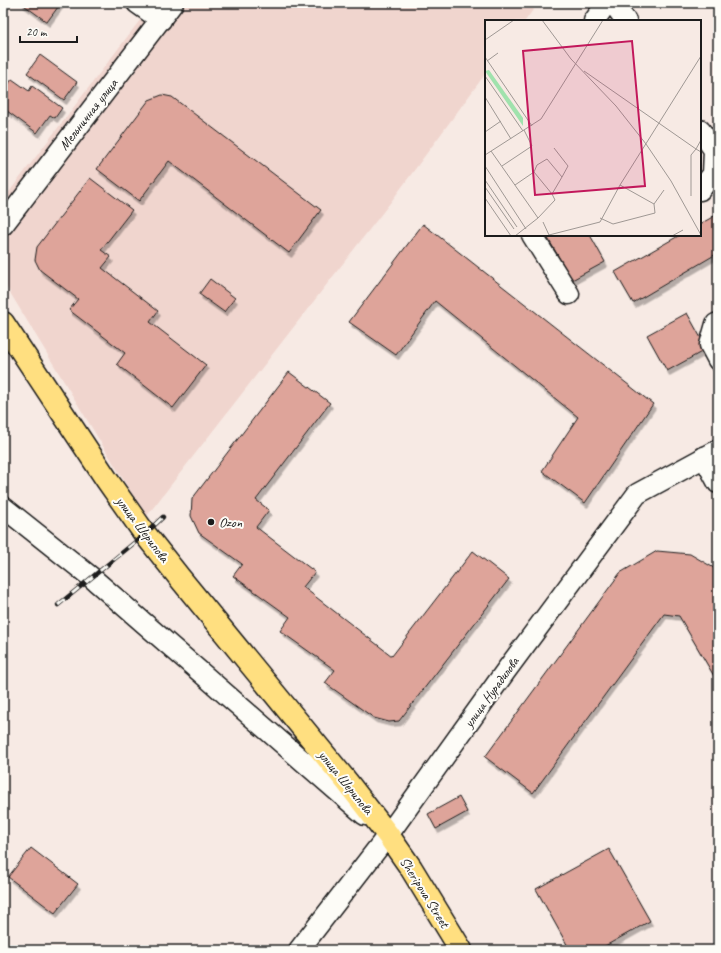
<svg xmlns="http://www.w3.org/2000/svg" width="721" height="953" font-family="Caveat,sans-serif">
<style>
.built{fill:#f0d5ce}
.building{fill:#dea49a;stroke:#1c1c1c;filter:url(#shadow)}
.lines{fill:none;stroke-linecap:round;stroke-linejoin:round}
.minor-casing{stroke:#1c1c1c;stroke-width:23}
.major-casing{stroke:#1c1c1c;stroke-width:25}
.minor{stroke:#fdfcf7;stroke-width:20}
.major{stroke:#ffdf80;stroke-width:22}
.rail-casing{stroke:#1c1c1c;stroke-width:4.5}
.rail{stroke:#fdfcf7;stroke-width:3;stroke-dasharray:9;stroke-linecap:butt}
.poi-dot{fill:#1c1c1c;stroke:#fdfcf7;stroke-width:1.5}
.labels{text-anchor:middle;stroke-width:4;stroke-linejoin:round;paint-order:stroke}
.street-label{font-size:14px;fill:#1c1c1c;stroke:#fdfcf7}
.poi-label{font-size:14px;fill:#1c1c1c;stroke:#fdfcf7;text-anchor:start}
.inset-road{fill:none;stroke:#9f9894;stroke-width:1}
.view{fill:#c2185b;fill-opacity:0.15;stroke:#c2185b;stroke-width:2}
.inset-edge{fill:none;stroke:#1c1c1c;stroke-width:2}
</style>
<defs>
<filter id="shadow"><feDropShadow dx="2.5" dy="4.5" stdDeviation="0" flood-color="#0004"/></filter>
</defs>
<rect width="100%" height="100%" fill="#f7eae4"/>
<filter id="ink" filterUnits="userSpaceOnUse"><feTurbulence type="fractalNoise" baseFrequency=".025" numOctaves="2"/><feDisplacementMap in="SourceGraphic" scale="8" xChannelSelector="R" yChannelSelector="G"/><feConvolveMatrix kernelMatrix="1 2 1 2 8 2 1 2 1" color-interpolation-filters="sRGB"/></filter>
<g filter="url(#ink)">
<path class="built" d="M153,3h385l-13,18h-39v52l-96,130 -244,314 -143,-236v-81z"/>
<g class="building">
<path d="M21,3h40l-14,19z"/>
<path d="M40,55l37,27 -13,18 -37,-27z"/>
<path d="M12,79l17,12 3,-5 30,22 -7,10 -5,-3 -13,18 -34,-25v-6l4,-5 -4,-3v-2z"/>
<path d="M162,95l10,2 149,113 -32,43 -120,-92 -30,40 -42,-32 52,-69z"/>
<path d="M90,178l42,32 -31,40 10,7 -9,11 56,43 -8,11 56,43 -33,43 -56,-44 8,-11 -56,-43 9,-11 -38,-29 -5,-10 2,-13z"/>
<path d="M718,214v39l-85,50 -18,-31 65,-37h20v-11z"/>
<path d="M423,224l230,180 -68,99 -43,-32 36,-54 -143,-116 -39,54 -47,-33z"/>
<path d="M546,235h44l15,27 -33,18z"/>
<path d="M210,279l25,19 -11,14 -25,-18z"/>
<path d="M687,313l20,36 -40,22 -20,-36z"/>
<path d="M289,372l41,31 -74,97 13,10 -13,17 59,45 -12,15 89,69 81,-105 36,28 -110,142 -10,1 -15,-4 -49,-35 10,-13 -55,-39 10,-14 -57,-41 9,-12 -43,-31 -8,-17 1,-17z"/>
<path d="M657,551l33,3 24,14 4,6v100l-4,2 -35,-60 -15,-2 -131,179 -48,-36 135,-184z"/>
<path d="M459,797l8,15 -31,17 -8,-15z"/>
<path d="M31,848l47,36 -23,29 -47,-36z"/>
<path d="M609,849l41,72 -52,29h-28l-34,-61z"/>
</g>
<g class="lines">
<defs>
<g id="minor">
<path d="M137,3l24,17"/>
<path d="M613,3l13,18"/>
<path d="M594,21l13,-18"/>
<path d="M700,130l14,20 -1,24 -13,16"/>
<path d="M3,225l170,-222"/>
<path d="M532,235l37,59"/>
<path d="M718,323l-2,1 -6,21 8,15"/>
<path d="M704,457l14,26"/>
<path d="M3,507l88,70 274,238"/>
<path d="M299,950l89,-115 117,-163 132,-178 81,-44"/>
</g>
<path id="major" d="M3,323l104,157 38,54 34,43 168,205 41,53 23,33 50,82"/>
</defs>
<use href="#minor" class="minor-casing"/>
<use href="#major" class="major-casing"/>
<use href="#minor" class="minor"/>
<use href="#major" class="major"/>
<defs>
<path id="rail" d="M58,605l87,-71 18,-17"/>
</defs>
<use href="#rail" class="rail-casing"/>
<use href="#rail" class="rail"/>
</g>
</g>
<circle class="poi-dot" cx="211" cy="522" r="4"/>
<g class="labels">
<g class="street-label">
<text transform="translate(88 114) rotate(-52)" y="5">Мельничная улица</text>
<text transform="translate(143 529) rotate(53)" y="5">улица Шерипова</text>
<text transform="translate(491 692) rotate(-54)" y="5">улица Нурадилова</text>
<text transform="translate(346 782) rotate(51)" y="5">улица Шерипова</text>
<text transform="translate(425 892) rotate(58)" y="5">Sheripova Street</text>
</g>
<g class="poi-label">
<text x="219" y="527">Ozon</text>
</g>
</g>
<g transform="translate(485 20)">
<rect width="216" height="216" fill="#f7eae4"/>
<path d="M4,50l34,48v8l-38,-55z" fill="#a0e2ad"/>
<path class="inset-road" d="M57,0l29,39 45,47 30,38 25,37 30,54M0,20l29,-20M0,37l47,69M2,41l11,-8M99,51l112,78 -5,6v41M0,56l38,55M0,77l26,42M0,112l16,-11M216,120l-5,9 5,3M69,128l14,18 -6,11M6,131l47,67 -23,18M0,135l56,-36 62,-99M0,146l41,63M17,146l30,-20 -8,-16M0,160l32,47M30,165l19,-13 3,-7 10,-6 15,18 -10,17 -18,-22M135,165l34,19 10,-14M0,167l29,42M0,178l26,38M53,198l17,-18 -3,-6M115,198l13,6 42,-11 -1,-9M58,202l6,13 51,-13 20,-37 81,-129M187,216l11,-6"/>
<path class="view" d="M147,21l13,145 -110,9 -12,-144z"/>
<rect width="216" height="216" class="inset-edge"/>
</g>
<rect width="721" height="953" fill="none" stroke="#fdfcf7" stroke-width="16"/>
<rect x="8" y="8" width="705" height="937" fill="none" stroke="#1c1c1c" stroke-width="1.5" filter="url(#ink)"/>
<path d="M20 36v6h57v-6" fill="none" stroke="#1c1c1c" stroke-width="2"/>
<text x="26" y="36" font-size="12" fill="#1c1c1c" stroke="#fdfcf7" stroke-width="3" paint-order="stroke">20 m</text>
</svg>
